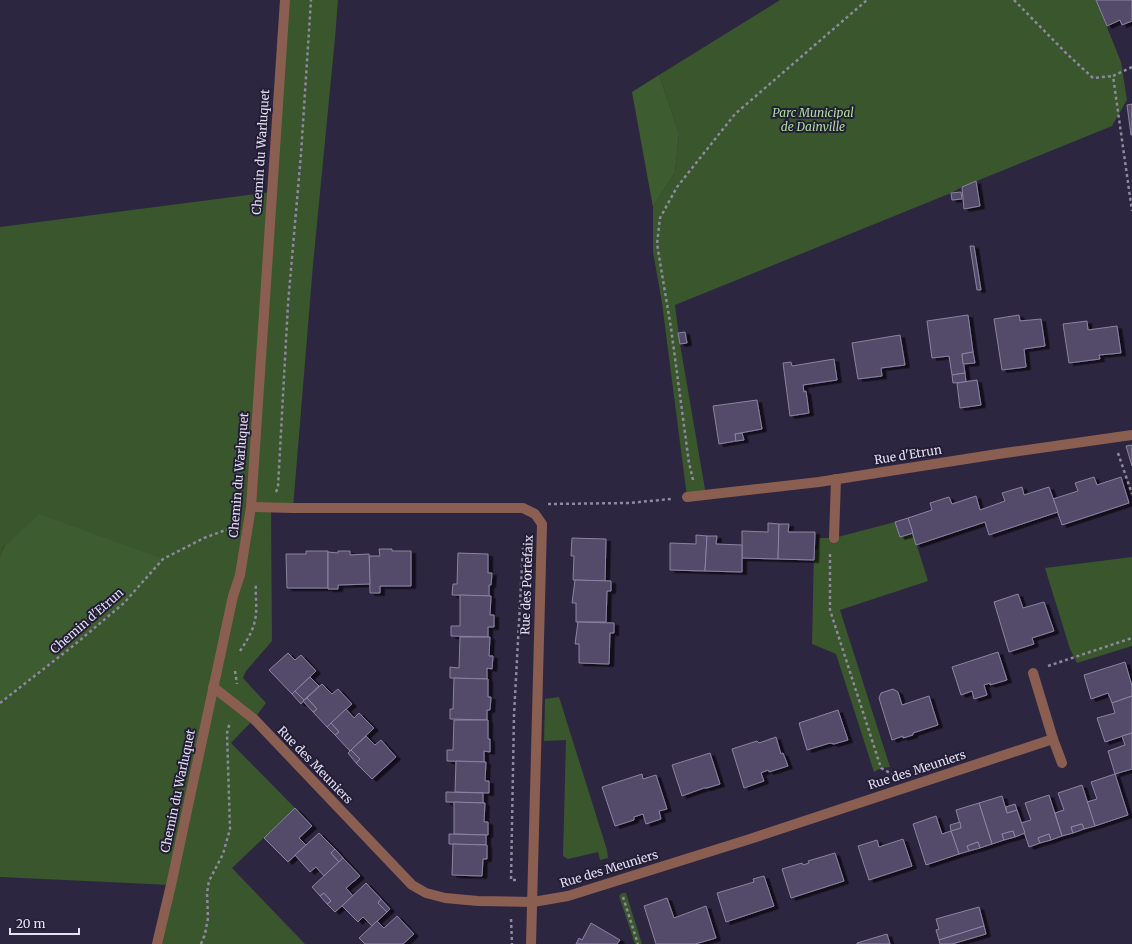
<svg xmlns="http://www.w3.org/2000/svg" width="1132" height="944" font-family="Merriweather,serif">
<style>
.green{fill:#39562d}
.forest{fill:#3d5d31}
.building{fill:#524c69;stroke:#8a83a3;filter:url(#shadow)}
.lines{fill:none;stroke-linecap:round;stroke-linejoin:round}
.path{stroke:#8e899f;stroke-width:2.5;stroke-dasharray:3 3;stroke-linecap:butt}
.lane{stroke:#8b5e52;stroke-width:10}
.street{stroke:#8b5e52;stroke-width:10}
.labels{text-anchor:middle;stroke-width:4;stroke-linejoin:round;paint-order:stroke}
.park-label{font-size:12px;font-style:italic;fill:#abde98;stroke:#231d36}
.street-label{font-size:12px;fill:#e4e1f3;stroke:#231d36}
</style>
<defs>
<filter id="shadow"><feDropShadow dx="4.5" dy="2.5" stdDeviation="0" flood-color="#0009"/></filter>
</defs>
<rect width="100%" height="100%" fill="#2d2641"/>
<g class="green">
<path d="M285,0h53l-3,38 -22,227 -20,243h-22l1,133 -26,30 -3,7 23,25 -12,16 -23,24 64,65 -63,60 73,76h-148l14,-59 -171,-8v-174l73,-57 51,-43 -120,-57 -4,10v-329l271,-35z"/>
<path d="M780,0h316l25,62 6,38 -15,26 -150,61 -11,6 -276,112 5,39 26,151 -19,2 -25,-194 -9,-51v-45l22,-35 4,-39 -20,-58z"/>
<path d="M895,522l5,15 13,-4 15,48 -88,29 50,157 -9,1 -7,4 -38,-118 -24,-10 2,-94 4,-1 1,-11h15z"/>
<path d="M1132,557v89l-55,17 -7,-14 -25,-81z"/>
<path d="M559,697l48,153 1,8 -8,2 -2,-8 -30,7 -5,-3 3,-116 -22,1 1,-42z"/>
<path d="M622,893h4l16,51h-7l-16,-48z"/>
</g>
<g class="forest">
<path d="M659,75l20,58 -4,39 -22,35 -21,-115z"/>
<path d="M39,514l124,45 -39,44 -51,43 -73,57v-147l4,-9z"/>
</g>
<g class="building">
<path d="M1096,0h36v21l-10,4 -2,-5 -13,6z"/>
<path d="M1132,104v31h-1l-4,-30z"/>
<path d="M976,181l4,25 -16,3 -2,-22z"/>
<path d="M961,192l1,7 -10,1 -1,-7z"/>
<path d="M970,246h4l7,44h-4z"/>
<path d="M968,315l5,37 -11,2 3,19 -13,2 -3,-19 -17,2 -5,-37z"/>
<path d="M1019,315l1,6 21,-2 4,27 -21,3 2,18 -24,3 -8,-51z"/>
<path d="M1087,321l1,9 29,-4 4,27 -22,2 1,4 -31,4 -6,-39z"/>
<path d="M685,332l2,11 -7,1 -2,-11z"/>
<path d="M900,335l5,30 -24,3 1,8 -24,3 -6,-36z"/>
<path d="M973,352l2,11 -12,1 -1,-10z"/>
<path d="M834,359l3,21 -34,5 1,7 2,-1 3,22 -19,3 -7,-53 8,-1 1,4z"/>
<path d="M965,373l1,9 -13,1 -1,-8z"/>
<path d="M977,380l4,25 -21,3 -3,-25z"/>
<path d="M757,400l5,29 -27,5 1,7 -17,3 -6,-38z"/>
<path d="M742,433l2,7 -8,1 -1,-7z"/>
<path d="M1132,445v21l-6,-20z"/>
<path d="M1094,477l3,8 24,-8 8,26 -67,22 -9,-26 25,-8 -3,-8z"/>
<path d="M1022,487l2,8 25,-8 9,25 -69,23 -4,-13 -69,23 -8,-27 24,-8 -2,-7 19,-6 3,7 24,-8 4,14 25,-9 -3,-8z"/>
<path d="M908,518l5,15 -13,4 -5,-15z"/>
<path d="M768,523l11,1 -1,35 -36,-1v-27l26,1z"/>
<path d="M779,524h10l-1,8h27l-1,28 -36,-1z"/>
<path d="M696,535l11,1 -2,35 -35,-1v-27l26,1z"/>
<path d="M707,536h10l-1,8 26,1v27l-37,-1z"/>
<path d="M572,538l34,1 -1,42 -32,-1 1,-24h-3z"/>
<path d="M379,549h13v2h19v35h-31v7h-10l-1,-37h11z"/>
<path d="M306,551h22v37h-41l-1,-34h20z"/>
<path d="M338,551h12v4l19,-1 1,30 -32,1v4h-10v-37l10,1z"/>
<path d="M458,553l30,1v19h4l-1,12h-2v11l-37,-1 1,-11h4z"/>
<path d="M575,580l36,1v10h-4l-1,31h-30v-19h-4z"/>
<path d="M1018,594l5,14 21,-6 10,29 -22,7 2,6 -25,8 -15,-50z"/>
<path d="M460,595l31,1 -1,19h4v12h-6v10l-37,-1v-10h9z"/>
<path d="M578,622l36,1v10h-4l-1,31 -30,-1v-19h-4z"/>
<path d="M460,637h30l-1,19h4l-1,13 -5,-1v11l-37,-1v-11l9,1z"/>
<path d="M998,652l9,28 -17,5v-2l-6,2 3,10 -13,4 -2,-8 -11,4 -9,-28z"/>
<path d="M288,653l7,7 6,-5 15,16 -24,23 -23,-24z"/>
<path d="M1125,662l7,24v10l-20,7 -4,-10 -17,6 -7,-24z"/>
<path d="M310,677l9,9 -15,14 -9,-9z"/>
<path d="M454,678l34,1v18h3l-1,13h-3v10l-37,-1v-10h3z"/>
<path d="M322,684l10,10 6,-5 14,15 -25,23 -14,-15 4,-3 -10,-11z"/>
<path d="M893,689l5,3 4,13 27,-9 9,29 -25,8v2l-10,3v-2l-11,4 -13,-42 2,-5z"/>
<path d="M295,691l9,9 -3,4 -9,-10z"/>
<path d="M1132,696v37l-27,9 -8,-24 18,-5 -3,-10z"/>
<path d="M307,698l10,11 -4,3 -10,-11z"/>
<path d="M346,709l8,9 5,-5 15,15 -24,23 -15,-16 4,-3 -8,-9z"/>
<path d="M838,710l10,30 -14,4 -4,-1 -23,7 -8,-27z"/>
<path d="M454,720h34v19h2v13l-6,-1v11l-37,-1v-11h6z"/>
<path d="M331,723l8,9 -4,3 -8,-8z"/>
<path d="M1132,733v36l-17,5 -7,-23 17,-6 -3,-9z"/>
<path d="M366,736l9,9 6,-5 15,17 -24,22 -16,-16 4,-4 -9,-9z"/>
<path d="M776,737l5,17 2,-1 5,13 -19,6 -1,-2 -7,3 3,8 -20,7 -12,-39 25,-8 2,2z"/>
<path d="M351,750l9,9 -4,4 -8,-10z"/>
<path d="M710,753l10,31 -13,4h-3l-22,8 -10,-31z"/>
<path d="M456,761l30,1 -1,19h4v12l-34,-1z"/>
<path d="M642,774l1,5 13,-4 11,34 -8,2 2,8 -15,5 -3,-10 -9,3v3l-19,6 -13,-39z"/>
<path d="M1115,774l13,41 -33,11 -8,-24 10,-3 -6,-17z"/>
<path d="M1082,785l13,41 -11,3 -2,-5 -11,3 2,6 -11,3 -7,-23 9,-3 -6,-17z"/>
<path d="M446,792l37,1v10l-37,-1z"/>
<path d="M1049,795l13,41 -11,4 -2,-6 -11,4 2,5 -11,4 -8,-24 10,-3 -6,-17z"/>
<path d="M1002,796l5,17 10,-3 8,23 -10,4 -2,-6 -11,3 2,6 -12,4 -13,-41z"/>
<path d="M454,802l31,1 -1,19h4v13l-34,-1z"/>
<path d="M979,803l13,41 -12,4 -2,-6 -11,4 2,5 -10,3 -8,-23 10,-3 -5,-18z"/>
<path d="M1015,804l2,6 -10,3 -1,-6z"/>
<path d="M295,808l17,18 -13,12 7,7 -18,17 -24,-24z"/>
<path d="M936,816l6,18 9,-3 8,23 -33,11 -13,-41z"/>
<path d="M960,822l1,6 -10,3 -1,-6z"/>
<path d="M1082,824l2,5 -11,4 -2,-6z"/>
<path d="M1013,831l2,6 -11,3 -2,-6z"/>
<path d="M319,833l16,16 -4,4 8,9 -15,14 -8,-9 -6,5 -15,-17z"/>
<path d="M449,834l37,1v10l-37,-1z"/>
<path d="M1049,834l2,6 -11,3 -2,-5z"/>
<path d="M903,839l9,27 -43,14 -11,-34 19,-6 2,7z"/>
<path d="M978,842l2,6 -11,3 -2,-5z"/>
<path d="M453,844l34,1v14h-4l-1,17 -30,-1z"/>
<path d="M335,849l8,9 -4,4 -8,-9z"/>
<path d="M835,853l9,28 -53,17 -9,-29 20,-6 1,2 6,-2 -1,-2z"/>
<path d="M343,858l17,18 -14,12 7,8 -18,16 -8,-8 4,-3 -7,-8 -4,3 -8,-9z"/>
<path d="M764,876l10,30 -48,16 -9,-29 37,-11 -1,-3z"/>
<path d="M366,883l15,16 -3,4 9,9 -15,14 -9,-9 -5,5 -16,-16z"/>
<path d="M324,893l7,8 -4,3 -7,-8z"/>
<path d="M667,898l7,20 32,-12 10,32 -21,6h-39l-12,-38z"/>
<path d="M381,899l9,10 -3,3 -9,-9z"/>
<path d="M979,907l5,19 -45,14 -3,-10 3,-1 -3,-10z"/>
<path d="M397,916l17,18 -11,10h-38l-6,-6 18,-17 7,7z"/>
<path d="M591,923l29,17 -3,4h-41l3,-6 3,2z"/>
<path d="M984,926l2,8 -34,10h-12l-1,-4z"/>
<path d="M887,934l3,10h-33v-1z"/>
</g>
<g class="lines">
<g class="path">
<path d="M1014,0l53,54 26,24 20,-2"/>
<path d="M1132,67l-19,9 19,135"/>
<path d="M1118,453l14,41"/>
<path d="M693,480l-4,-17 -18,-135 -14,-84 3,-26 17,-31 58,-73 132,-114"/>
<path d="M276,492l2,-5 10,-183 13,-150 10,-154"/>
<path d="M548,504l81,-1 42,-4"/>
<path d="M830,554v56l51,158 11,6"/>
<path d="M240,651c8,-12 15,-23 16,-38 1,-9 -1,-19 0,-29"/>
<path d="M1048,666l84,-28"/>
<path d="M235,671l2,13"/>
<path d="M0,703l73,-57 51,-43 39,-44 41,-21 27,-10"/>
<path d="M516,880h-5l3,-165 9,-167"/>
<path d="M623,897l15,47"/>
<path d="M511,919l1,25"/>
<path d="M201,944l4,-10 3,-16 -1,-25 2,-12 14,-27 7,-25 -3,-96 3,-11"/>
</g>
<g class="lane">
<path d="M687,497l132,-15 179,-28 134,-19"/>
<path d="M834,538l2,-59"/>
<path d="M157,944l14,-59 62,-289 7,-21 11,-68 34,-507"/>
</g>
<g class="street">
<path d="M251,507l42,1h230l12,6 7,10 -11,420"/>
<path d="M1033,673l20,66 9,24"/>
<path d="M213,687l41,32 158,166 14,8 19,5 33,3 55,1 35,-6 182,-57 303,-100"/>
</g>
</g>
<g class="labels">
<g class="park-label">
<text x="813" y="117">Parc Municipal<tspan x="813" dy="14">de Dainville</tspan></text>
</g>
<g class="street-label">
<text transform="translate(261 152) rotate(-86)" y="4">Chemin du Warluquet</text>
<text transform="translate(908 455) rotate(-9)" y="4">Rue d'Etrun</text>
<text transform="translate(239 475) rotate(-85)" y="4">Chemin du Warluquet</text>
<text transform="translate(527 585) rotate(-88)" y="4">Rue des Portefaix</text>
<text transform="translate(87 621) rotate(-41)" y="4">Chemin d'Etrun</text>
<text transform="translate(315 765) rotate(46)" y="4">Rue des Meuniers</text>
<text transform="translate(917 770) rotate(-18)" y="4">Rue des Meuniers</text>
<text transform="translate(178 791) rotate(-78)" y="4">Chemin du Warluquet</text>
<text transform="translate(609 869) rotate(-17)" y="4">Rue des Meuniers</text>
</g>
</g>
<path d="M10 928v6h69v-6" fill="none" stroke="#e4e1f3" stroke-width="2"/>
<text x="16" y="928" font-size="12" fill="#e4e1f3" stroke="#231d36" stroke-width="3" paint-order="stroke">20 m</text>
</svg>
